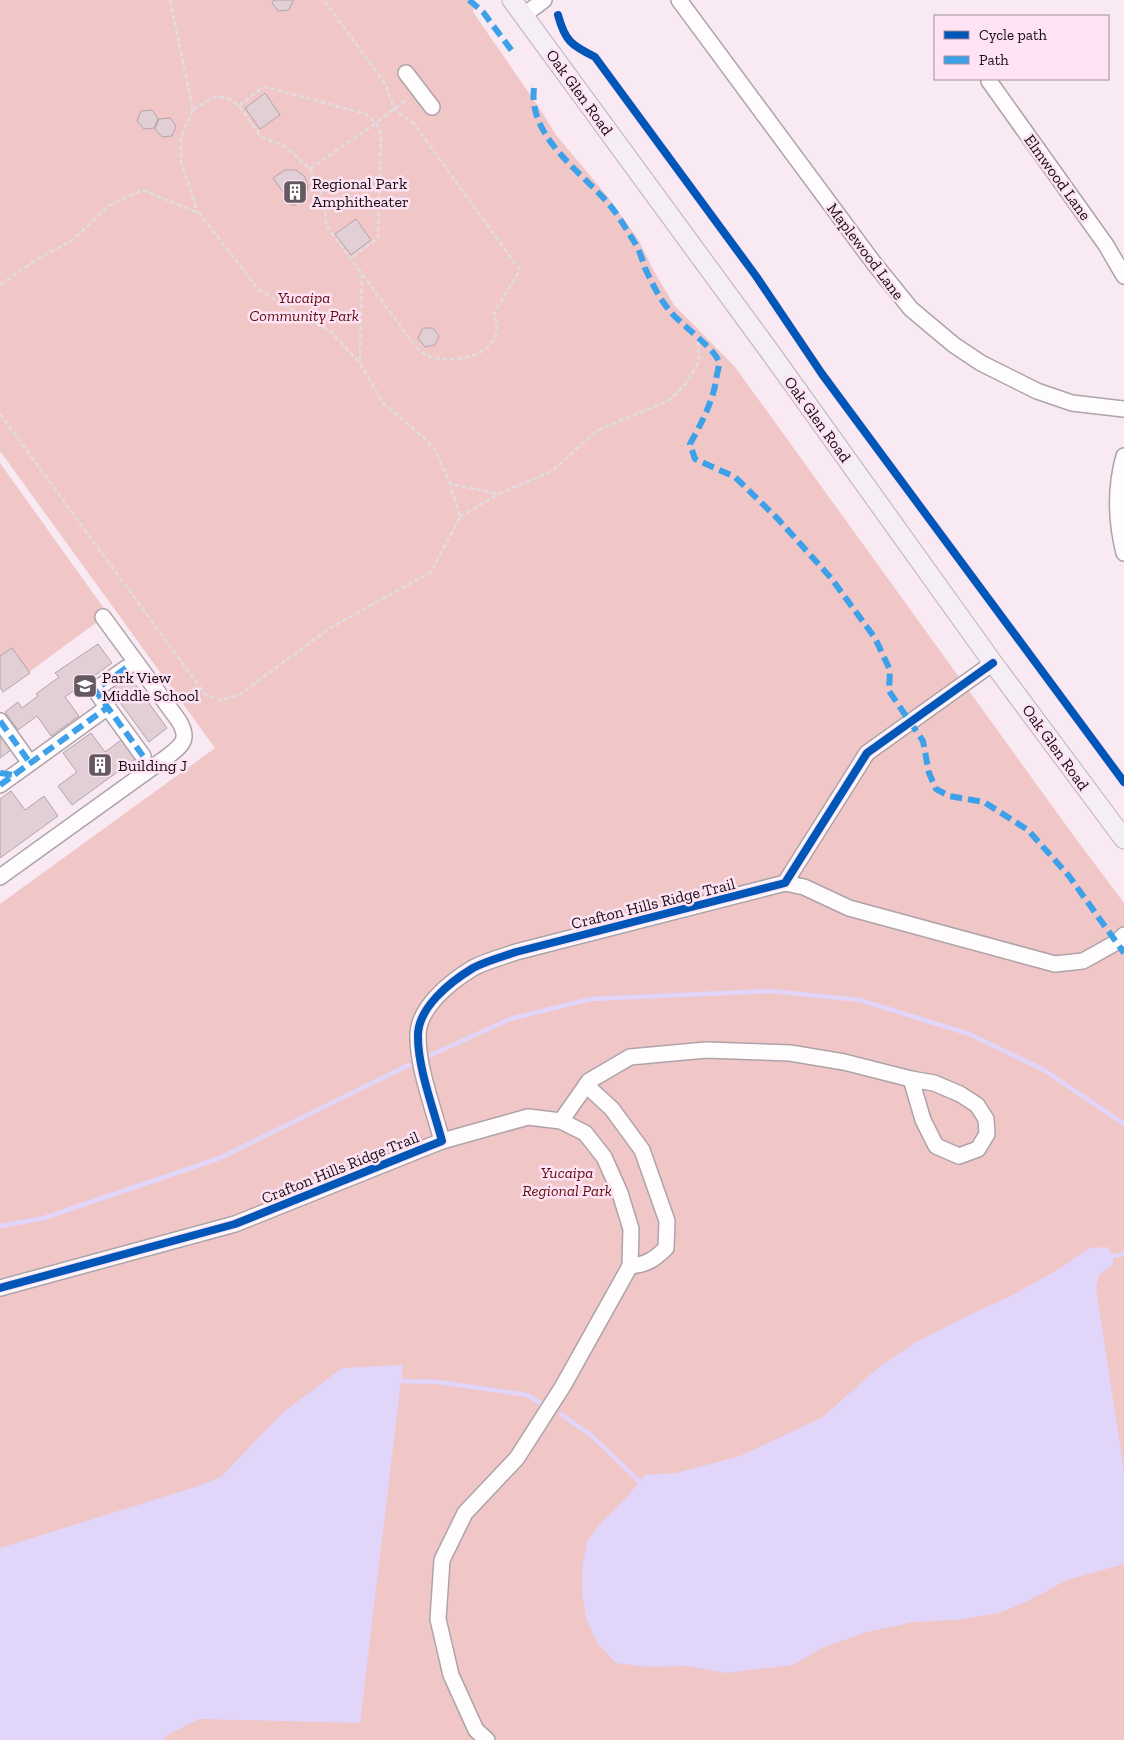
<svg xmlns="http://www.w3.org/2000/svg" width="1124" height="1740" font-family="'Zilla Slab',serif">
<style>
.green{fill:#f1c6c6}
.water{fill:#e1d5fa}
.lines{fill:none;stroke-linecap:round;stroke-linejoin:round}
.stream{stroke:#e1d5fa;stroke-width:4.5}
.building{fill:#e2ced5;stroke:#b1a5ab}
.minor-casing{stroke:#aea3aa;stroke-width:18}
.major-casing{stroke:#bfafbf;stroke-width:21}
.path{stroke:#e1dcdf;stroke-width:2.5;stroke-dasharray:5 2.5;stroke-linecap:butt}
.minor{stroke:#fefcfd;stroke-width:15}
.major{stroke:#f5eef6;stroke-width:19}
.quiet{stroke:#3da1ea;stroke-width:6;stroke-dasharray:12 6;stroke-linecap:butt}
.cycleway-casing{stroke:#fee3f4;stroke-width:11}
.cycleway{stroke:#0057b8;stroke-width:8}
.labels{text-anchor:middle;stroke-width:5;stroke-linejoin:round;paint-order:stroke}
.street-label{font-size:16px;fill:#150c12;stroke:#fee3f4}
.poi-label{font-size:16px;fill:#150c12;stroke:#fee3f4;text-anchor:start}
.park-label{font-size:16px;font-style:italic;fill:#5f0e0f;stroke:#fee3f4}
</style>
<rect width="100%" height="100%" fill="#f8e9f3"/>
<g class="green">
<path d="M0,0h474l-1,12 67,97 16,26 52,62 30,42 17,34 19,32 61,62 341,472 48,64v837h-1124v-836l215,-156 -215,-297z"/>
<path d="M0,463l108,151 -79,58 -17,-24 -12,8z"/>
</g>
<g class="water">
<path d="M1108,1247l5,9v9l-14,10 -3,13 28,183v93l-57,16 -39,21 -29,12 -42,7 -43,2 -47,10 -43,15 -31,18 -67,8 -39,-7 -39,1 -32,-4 -19,-20 -11,-25 -4,-25v-24l5,-27 11,-16 27,-27 20,-24 31,-2 64,-17 83,-39 56,-50 37,-25 55,-28 42,-19 47,-27 30,-20z"/>
<path d="M403,1365l-43,358 -161,-4 -31,16 -5,5h-163v-192l195,-61 26,-10 61,-64 60,-45z"/>
</g>
<g class="lines">
<g class="stream">
<path d="M431,1055l79,-36 81,-20 179,-8 90,9 109,34 75,36 80,54"/>
<path d="M0,1226l44,-8 176,-60 189,-93"/>
<path d="M1113,1256l11,-2"/>
<path d="M401,1381l37,1 89,13 13,8"/>
<path d="M561,1414l31,22 48,46"/>
</g>
</g>
<g class="building">
<path d="M274,0h19v1l-4,9 -11,1 -6,-8z"/>
<path d="M265,93l15,22 -20,14 -15,-21z"/>
<path d="M152,110l6,8 -4,10 -10,1 -7,-8 4,-10z"/>
<path d="M170,118l6,8 -4,10 -10,1 -7,-8 4,-10z"/>
<path d="M285,170h11l9,7 3,10 -3,10 -12,9 -20,-28z"/>
<path d="M356,219l15,21 -20,15 -16,-21z"/>
<path d="M423,328h10l6,8 -4,9 -10,2 -7,-9z"/>
<path d="M98,644l14,19 -47,34 14,19 -28,20 -14,-20 -19,14 -13,-18 13,-10 4,6 16,-12 -2,-2 23,-17 -4,-4z"/>
<path d="M12,648l18,25 -27,19 -3,-5v-31z"/>
<path d="M127,673l40,55 -18,14 -41,-56z"/>
<path d="M91,733l14,19 19,-14 14,19 -66,48 -14,-19 19,-14 -14,-19z"/>
<path d="M0,735l11,15 -11,8z"/>
<path d="M11,791l14,19 19,-14 14,20 -58,42v-59z"/>
</g>
<g class="lines">
<defs>
<g id="minor">
<path d="M679,0l194,262 38,47 43,36 27,18 56,28 35,12 52,6"/>
<path d="M524,15l20,-15"/>
<path d="M406,73l26,34"/>
<path d="M989,81l117,164 18,31"/>
<path d="M1124,456c-9,32 -8,65 0,97"/>
<path d="M126,668l-31,22 48,66"/>
<path d="M0,721l30,42"/>
<path d="M0,785l108,-78"/>
<path d="M0,877l167,-120c15,-12 23,-17 12,-36l-76,-104"/>
<path d="M785,883l19,4 45,21 206,56 28,-3 34,-19 7,-7"/>
<path d="M586,1085l26,24 30,41 25,71 -1,27c-11,11 -20,17 -36,18"/>
<path d="M561,1121l28,-40 41,-24 76,-7 84,3 54,9 67,17 23,4 26,11 17,11 9,14 1,15 -9,15 -19,7 -23,-10 -13,-26 -12,-41"/>
<path d="M442,1141c-8,-31 -24,-72 -24,-104 -1,-29 32,-55 55,-69 13,-7 29,-11 43,-16l269,-69 82,-130 126,-90"/>
<path d="M0,1288l235,-64 207,-83 86,-24 33,4 24,12 19,24 16,36 11,36 -1,37 -67,120 -46,72 -52,55 -23,47 -4,59 13,56 25,55 11,10"/>
</g>
<path id="major" d="M512,0l258,352 223,311 131,176"/>
</defs>
<use href="#minor" class="minor-casing"/>
<use href="#major" class="major-casing"/>
<g class="path">
<path d="M170,0l23,110 -12,27v24l17,52"/>
<path d="M239,106l23,-18 4,-1 100,27 10,9 5,11 -3,104 -28,21"/>
<path d="M193,110l22,-13 12,1 12,8 22,31 23,9 26,23 15,34 1,22 89,121c4,3 8,8 13,10 22,8 68,2 69,-28 0,-5 -2,-11 -3,-15l26,-43 -106,-146 -20,-15 -8,-24 -62,-85"/>
<path d="M310,169l66,-46 31,-24"/>
<path d="M0,285l36,-25 38,-21 36,-34 32,-15 57,23 60,77 72,42 29,31 22,39 41,35 12,13 15,34 49,10 53,-23 46,-41 70,-29 18,-17 13,-22 -1,-23"/>
<path d="M360,361l2,-87"/>
<path d="M0,414l205,280 15,6 19,-5 91,-67 101,-56 29,-55 -10,-33"/>
<path d="M460,517l38,-23"/>
</g>
<use href="#minor" class="minor"/>
<use href="#major" class="major"/>
<g class="quiet">
<path d="M469,0l14,12 32,43"/>
<path d="M534,88c-6,48 45,82 73,114 10,11 18,25 26,38 6,8 9,19 12,28 7,15 14,30 25,43 9,12 48,40 49,52 0,3 -1,8 -2,11 -3,26 -15,48 -27,70l5,15 40,18 43,42 53,59 44,60 15,32 -1,21 34,50 6,32 7,16 13,7 35,6 44,28 41,46 55,77"/>
<path d="M126,668l-31,22 48,66"/>
<path d="M0,721l30,42"/>
<path d="M0,773l14,2"/>
<path d="M0,785l108,-78"/>
</g>
<defs>
<g id="cycleway">
<path d="M558,15c7,26 13,30 37,42l161,219 66,98 302,408"/>
<path d="M0,1288l235,-64 207,-83c-8,-31 -24,-72 -24,-104 -1,-29 32,-55 55,-69 13,-7 29,-11 43,-16l269,-69 82,-130 126,-90"/>
</g>
</defs>
<use href="#cycleway" class="cycleway-casing"/>
<use href="#cycleway" class="cycleway"/>
</g>
<defs>
<symbol id="building-square" viewBox="-11 -11 22 22"><rect x="-9" y="-9" width="18" height="18" rx="4" fill="#645961" stroke="#fee3f4"/><path d="M-4-6H4V6H1V3H-1V6H-4ZM-2.5-4.3h1.7v1.8h-1.7ZM.8-4.3h1.7v1.8H.8ZM-2.5-1h1.7V.8h-1.7ZM.8-1h1.7V.8H.8Z" fill="#fff"/></symbol>
<symbol id="school-square" viewBox="-11 -11 22 22"><rect x="-9" y="-9" width="18" height="18" rx="4" fill="#645961" stroke="#fee3f4"/><path d="M0-5L7-2L0 1L-7-2ZM-4 1L0 2.5L4 1V4Q0 6-4 4Z" fill="#fff"/></symbol>
</defs>
<g fill-rule="evenodd">
<use href="#building-square" x="281" y="178" width="28" height="28"/>
<use href="#school-square" x="71" y="672" width="28" height="28"/>
<use href="#building-square" x="86" y="751" width="28" height="28"/>
</g>
<g class="labels">
<g class="street-label">
<text transform="translate(580 92) rotate(54)" y="6">Oak Glen Road</text>
<text transform="translate(1058 177) rotate(54)" y="6">Elmwood Lane</text>
<text transform="translate(866 251) rotate(53)" y="6">Maplewood Lane</text>
<text transform="translate(818 419) rotate(54)" y="6">Oak Glen Road</text>
<text transform="translate(1056 747) rotate(54)" y="6">Oak Glen Road</text>
<text transform="translate(653 903) rotate(-14)" y="6">Crafton Hills Ridge Trail</text>
<text transform="translate(340 1167) rotate(-22)" y="6">Crafton Hills Ridge Trail</text>
</g>
<g class="poi-label">
<text x="312" y="189">Regional Park<tspan x="312" dy="18">Amphitheater</tspan></text>
<text x="102" y="683">Park View<tspan x="102" dy="18">Middle School</tspan></text>
<text x="118" y="771">Building J</text>
</g>
<g class="park-label">
<text x="304" y="303">Yucaipa<tspan x="304" dy="18">Community Park</tspan></text>
<text x="567" y="1178">Yucaipa<tspan x="567" dy="18">Regional Park</tspan></text>
</g>
</g>
<rect x="934" y="15" width="175" height="65" fill="#fee3f4" stroke="#a18d9a"/>
<rect x="944" y="31" width="25" height="8" fill="#0057b8" stroke="#a18d9a"/>
<text x="979" y="40" font-size="15" fill="#150c12">Cycle path</text>
<rect x="944" y="56" width="25" height="8" fill="#3da1ea" stroke="#a18d9a"/>
<text x="979" y="65" font-size="15" fill="#150c12">Path</text>
</svg>
